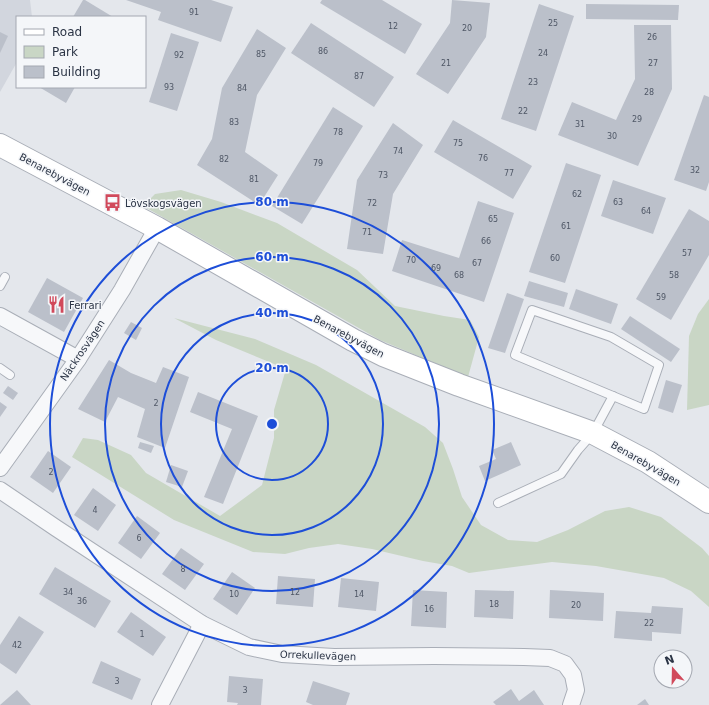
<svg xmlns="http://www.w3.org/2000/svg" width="709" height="705" font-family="'DejaVu Sans',sans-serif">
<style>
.built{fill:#d2d6de}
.green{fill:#c9d6c5}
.building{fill:#bbc0ca}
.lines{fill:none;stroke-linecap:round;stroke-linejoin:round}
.lane-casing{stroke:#a9aeb7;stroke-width:10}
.street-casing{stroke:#a9aeb7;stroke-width:18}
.secondary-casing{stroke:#a9aeb7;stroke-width:24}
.lane{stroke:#f7f8fa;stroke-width:8}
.street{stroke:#f7f8fa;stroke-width:16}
.secondary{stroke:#fff;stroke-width:22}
.ring{fill:none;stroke:#1d4ed8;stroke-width:2}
.labels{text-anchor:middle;stroke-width:3;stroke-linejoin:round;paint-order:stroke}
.number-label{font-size:8px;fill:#4f5766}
.street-label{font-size:10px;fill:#2b3445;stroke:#f4f6f9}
.poi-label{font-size:10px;fill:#2b3445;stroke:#f4f6f9;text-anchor:start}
.centre{fill:#1d4ed8;stroke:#f4f6f9;stroke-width:2}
.ring-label{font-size:12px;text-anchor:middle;font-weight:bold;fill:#1d4ed8;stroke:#f4f6f9;stroke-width:3;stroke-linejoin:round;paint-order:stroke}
</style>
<rect width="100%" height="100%" fill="#e4e7ec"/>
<path class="built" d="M0,0h30l2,17h-15v45l-17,30z"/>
<g class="green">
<path d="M181,190l40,12 56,21 80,47 38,36 49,10 26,4 9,17 -11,40 -88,-37 -237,-134 12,-12z"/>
<path d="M709,299v106l-22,5 2,-74 9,-22z"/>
<path d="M174,318l81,21 61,26 109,62 18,16 10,26 9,28 19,28 27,15 29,2 31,-12 37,-19 24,-4 32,10 41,31 7,8v51l-18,-16 -27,-13 -68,-12 -44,-4 -83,11 -17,-7 -29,-5 -51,-12 -34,-5 -29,4 -24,6 -32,-2 -79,-32 -102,-63 11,-19 15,2 33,15 15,18 74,43 42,-31 12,-47v-28l12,-41 -70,-29z"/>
</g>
<g class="building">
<path d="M83,0h2l28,17h-40z"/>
<path d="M126,0h85l22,7 -12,35 -63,-22 3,-8z"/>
<path d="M322,0h60l40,24 -17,30 -85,-51z"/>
<path d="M452,0l38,3 -4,34 -38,57 -32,-20 34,-51z"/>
<path d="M539,4l35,12 -38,115 -35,-12z"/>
<path d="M586,4l93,1 -1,15 -92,-1z"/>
<path d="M311,23l83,54 -20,30 -83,-54z"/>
<path d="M634,25h37l1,64 -34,77 -80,-31 14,-33 44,18 19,-41z"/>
<path d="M257,29l29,19 -29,47 -12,57 33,23 -19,30 -62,-40 15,-26 10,-51z"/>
<path d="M0,32l8,4 -8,17z"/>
<path d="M171,33l28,9 -22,69 -28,-9z"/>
<path d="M39,87h36l-9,16z"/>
<path d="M704,95l5,2v85l-3,9 -32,-11z"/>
<path d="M333,107l30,19 -61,98 -30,-18z"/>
<path d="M453,120l79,46 -19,33 -79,-47z"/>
<path d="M393,123l30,22 -30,49 -10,60 -36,-5 10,-69z"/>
<path d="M566,163l35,12 -36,108 -36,-11z"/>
<path d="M613,180l53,18 -13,36 -52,-18z"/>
<path d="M478,201l36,12 -30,89 -92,-31 10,-31 57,18z"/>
<path d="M689,209l20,12v34l-38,65 -35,-21z"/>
<path d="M47,278l36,20 -19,34 -36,-20z"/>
<path d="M529,281l39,12 -4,14 -40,-11z"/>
<path d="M576,289l42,15 -7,20 -42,-15z"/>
<path d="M507,293l17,6 -19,54 -17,-5z"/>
<path d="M630,316l50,33 -9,13 -50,-33z"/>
<path d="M131,322l11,6 -6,12 -12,-7z"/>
<path d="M109,360l22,13 25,10 7,-16 26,10 -24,71 -28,-11 8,-28 -27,-12 -13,25 -27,-13z"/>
<path d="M666,380l16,5 -9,28 -15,-5z"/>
<path d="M8,386l10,7 -5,7 -10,-7z"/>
<path d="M198,392l60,24 -35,88 -19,-7 28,-68 -42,-17z"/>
<path d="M0,402l7,5 -7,10z"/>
<path d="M140,442l14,4 -3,7 -13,-5z"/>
<path d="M511,442l10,23 -36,16 -6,-15 17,-7 -4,-9z"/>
<path d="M48,451l23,16 -18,26 -23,-16z"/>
<path d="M171,465l17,6 -6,16 -16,-5z"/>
<path d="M93,488l23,17 -18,26 -24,-16z"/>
<path d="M137,516l23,17 -19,26 -23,-16z"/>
<path d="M181,548l23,16 -19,26 -23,-16z"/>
<path d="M55,567l56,34 -16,27 -56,-34z"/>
<path d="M232,572l23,16 -18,27 -24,-16z"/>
<path d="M278,576l37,3 -2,28 -37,-3z"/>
<path d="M341,578l38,4 -3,29 -38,-4z"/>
<path d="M413,590l34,2 -1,36 -35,-2z"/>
<path d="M475,590l39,1 -1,28 -39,-2z"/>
<path d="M550,590l54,3 -1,28 -54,-3z"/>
<path d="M652,606l31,2 -2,26 -29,-2v9l-38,-3 2,-27 35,2z"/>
<path d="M131,612l35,25 -13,19 -36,-24z"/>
<path d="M19,616l25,16 -28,42 -16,-11v-18z"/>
<path d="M101,661l40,18 -9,21 -40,-17z"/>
<path d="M229,676l34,3 -2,26h-24l1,-2 -11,-1z"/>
<path d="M313,681l37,12 -4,12h-33l-7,-3z"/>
<path d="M511,689l8,12 15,-11 10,15h-48l-3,-3z"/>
<path d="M17,690l14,15h-31z"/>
<path d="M645,699l4,6h-12z"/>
</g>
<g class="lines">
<defs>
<g id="lane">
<path d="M0,286l5,-9"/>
<path d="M532,310l79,27 48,28 -15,44 -129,-54z"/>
<path d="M0,368l10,7"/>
<path d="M498,503l63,-29 17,-24 15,-17 20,-37"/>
</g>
<g id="street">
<path d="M0,316l78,43"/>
<path d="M0,468l78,-109 44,-69 35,-62"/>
<path d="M0,490l56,38 146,96 47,23 33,7 52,3 100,-1 90,1 26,1 15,6 8,11 3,15 -5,15"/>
<path d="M160,705l42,-81"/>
</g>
<path id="secondary" d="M0,145l157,83 196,112 30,15 76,30 134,48 55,29 61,40"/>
</defs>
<use href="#lane" class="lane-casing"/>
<use href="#street" class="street-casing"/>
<use href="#secondary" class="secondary-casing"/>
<use href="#lane" class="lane"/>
<use href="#street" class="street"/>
<use href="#secondary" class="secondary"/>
</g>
<g class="ring">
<circle cx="272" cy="424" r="56"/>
<circle cx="272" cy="424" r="111"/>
<circle cx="272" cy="424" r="167"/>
<circle cx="272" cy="424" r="222"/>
</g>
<defs>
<symbol id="bus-bare" viewBox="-9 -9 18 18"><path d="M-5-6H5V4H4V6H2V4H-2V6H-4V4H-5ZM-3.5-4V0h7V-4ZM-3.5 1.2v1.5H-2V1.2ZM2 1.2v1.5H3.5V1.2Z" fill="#d1495b" stroke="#f4f6f9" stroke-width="2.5" paint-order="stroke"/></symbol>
<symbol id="restaurant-bare" viewBox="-9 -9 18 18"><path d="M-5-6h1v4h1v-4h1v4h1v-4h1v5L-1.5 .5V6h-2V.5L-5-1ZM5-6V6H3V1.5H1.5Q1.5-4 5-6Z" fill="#d1495b" stroke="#f4f6f9" stroke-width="2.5" paint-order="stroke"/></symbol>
</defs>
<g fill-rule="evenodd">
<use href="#bus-bare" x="100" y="190" width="25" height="25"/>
<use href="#restaurant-bare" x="44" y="292" width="25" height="25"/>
</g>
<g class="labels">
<g class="number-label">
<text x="194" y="15">91</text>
<text x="553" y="26">25</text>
<text x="393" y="29">12</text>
<text x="467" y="31">20</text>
<text x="652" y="40">26</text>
<text x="323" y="54">86</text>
<text x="543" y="56">24</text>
<text x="261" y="57">85</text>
<text x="179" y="58">92</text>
<text x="446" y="66">21</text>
<text x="653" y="66">27</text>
<text x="359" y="79">87</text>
<text x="533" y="85">23</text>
<text x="169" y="90">93</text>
<text x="242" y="91">84</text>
<text x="649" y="95">28</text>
<text x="523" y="114">22</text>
<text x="637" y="122">29</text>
<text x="234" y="125">83</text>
<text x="580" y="127">31</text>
<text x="338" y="135">78</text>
<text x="612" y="139">30</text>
<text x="458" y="146">75</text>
<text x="398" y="154">74</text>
<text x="483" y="161">76</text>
<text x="224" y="162">82</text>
<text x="318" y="166">79</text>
<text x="695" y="173">32</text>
<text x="509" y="176">77</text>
<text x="383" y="178">73</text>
<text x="254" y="182">81</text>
<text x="577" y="197">62</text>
<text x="618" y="205">63</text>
<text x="372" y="206">72</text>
<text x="646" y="214">64</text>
<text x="493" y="222">65</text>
<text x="566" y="229">61</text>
<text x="367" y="235">71</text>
<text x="486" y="244">66</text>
<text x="687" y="256">57</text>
<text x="555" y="261">60</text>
<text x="411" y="263">70</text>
<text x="477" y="266">67</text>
<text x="436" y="271">69</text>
<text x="459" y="278">68</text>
<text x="674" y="278">58</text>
<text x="661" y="300">59</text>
<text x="156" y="406">2</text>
<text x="51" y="475">2</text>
<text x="95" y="513">4</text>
<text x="139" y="541">6</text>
<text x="183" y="572">8</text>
<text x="68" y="595">34</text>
<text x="295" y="595">12</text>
<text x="234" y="597">10</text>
<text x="359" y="597">14</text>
<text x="82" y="604">36</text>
<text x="494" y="607">18</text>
<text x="576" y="608">20</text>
<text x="429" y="612">16</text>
<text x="649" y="626">22</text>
<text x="142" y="637">1</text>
<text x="17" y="648">42</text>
<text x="117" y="684">3</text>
<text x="245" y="693">3</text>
</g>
<g class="street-label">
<text transform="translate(55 174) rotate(28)" y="4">Benarebyvägen</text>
<text transform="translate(349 336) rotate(28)" y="4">Benarebyvägen</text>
<text transform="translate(82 350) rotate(-56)" y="4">Näckrosvägen</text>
<text transform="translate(646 463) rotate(30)" y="4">Benarebyvägen</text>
<text transform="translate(318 655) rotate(2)" y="4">Orrekullevägen</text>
</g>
<g class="poi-label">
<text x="125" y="207">Lövskogsvägen</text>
<text x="69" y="309">Ferrari</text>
</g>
</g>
<circle cx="272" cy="424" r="6" class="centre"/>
<g class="ring-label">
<text x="272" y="206">80 m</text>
<text x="272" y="261">60 m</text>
<text x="272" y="317">40 m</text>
<text x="272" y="372">20 m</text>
</g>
<rect x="16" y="16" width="130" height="72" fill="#f4f6f9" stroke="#a4a8b1"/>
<rect x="24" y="29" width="20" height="6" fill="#ffffff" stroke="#a4a8b1"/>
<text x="52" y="36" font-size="12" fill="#2b3445">Road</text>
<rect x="24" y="46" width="20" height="12" fill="#c9d6c5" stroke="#a4a8b1"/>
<text x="52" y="56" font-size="12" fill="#2b3445">Park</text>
<rect x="24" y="66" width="20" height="12" fill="#bbc0ca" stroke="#a4a8b1"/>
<text x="52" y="76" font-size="12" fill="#2b3445">Building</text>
<g transform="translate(673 669) rotate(340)"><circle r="19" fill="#f4f6f9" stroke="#a4a8b1"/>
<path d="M0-3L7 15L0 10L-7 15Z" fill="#d1495b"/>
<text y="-6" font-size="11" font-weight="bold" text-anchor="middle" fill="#2b3445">N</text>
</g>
</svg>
